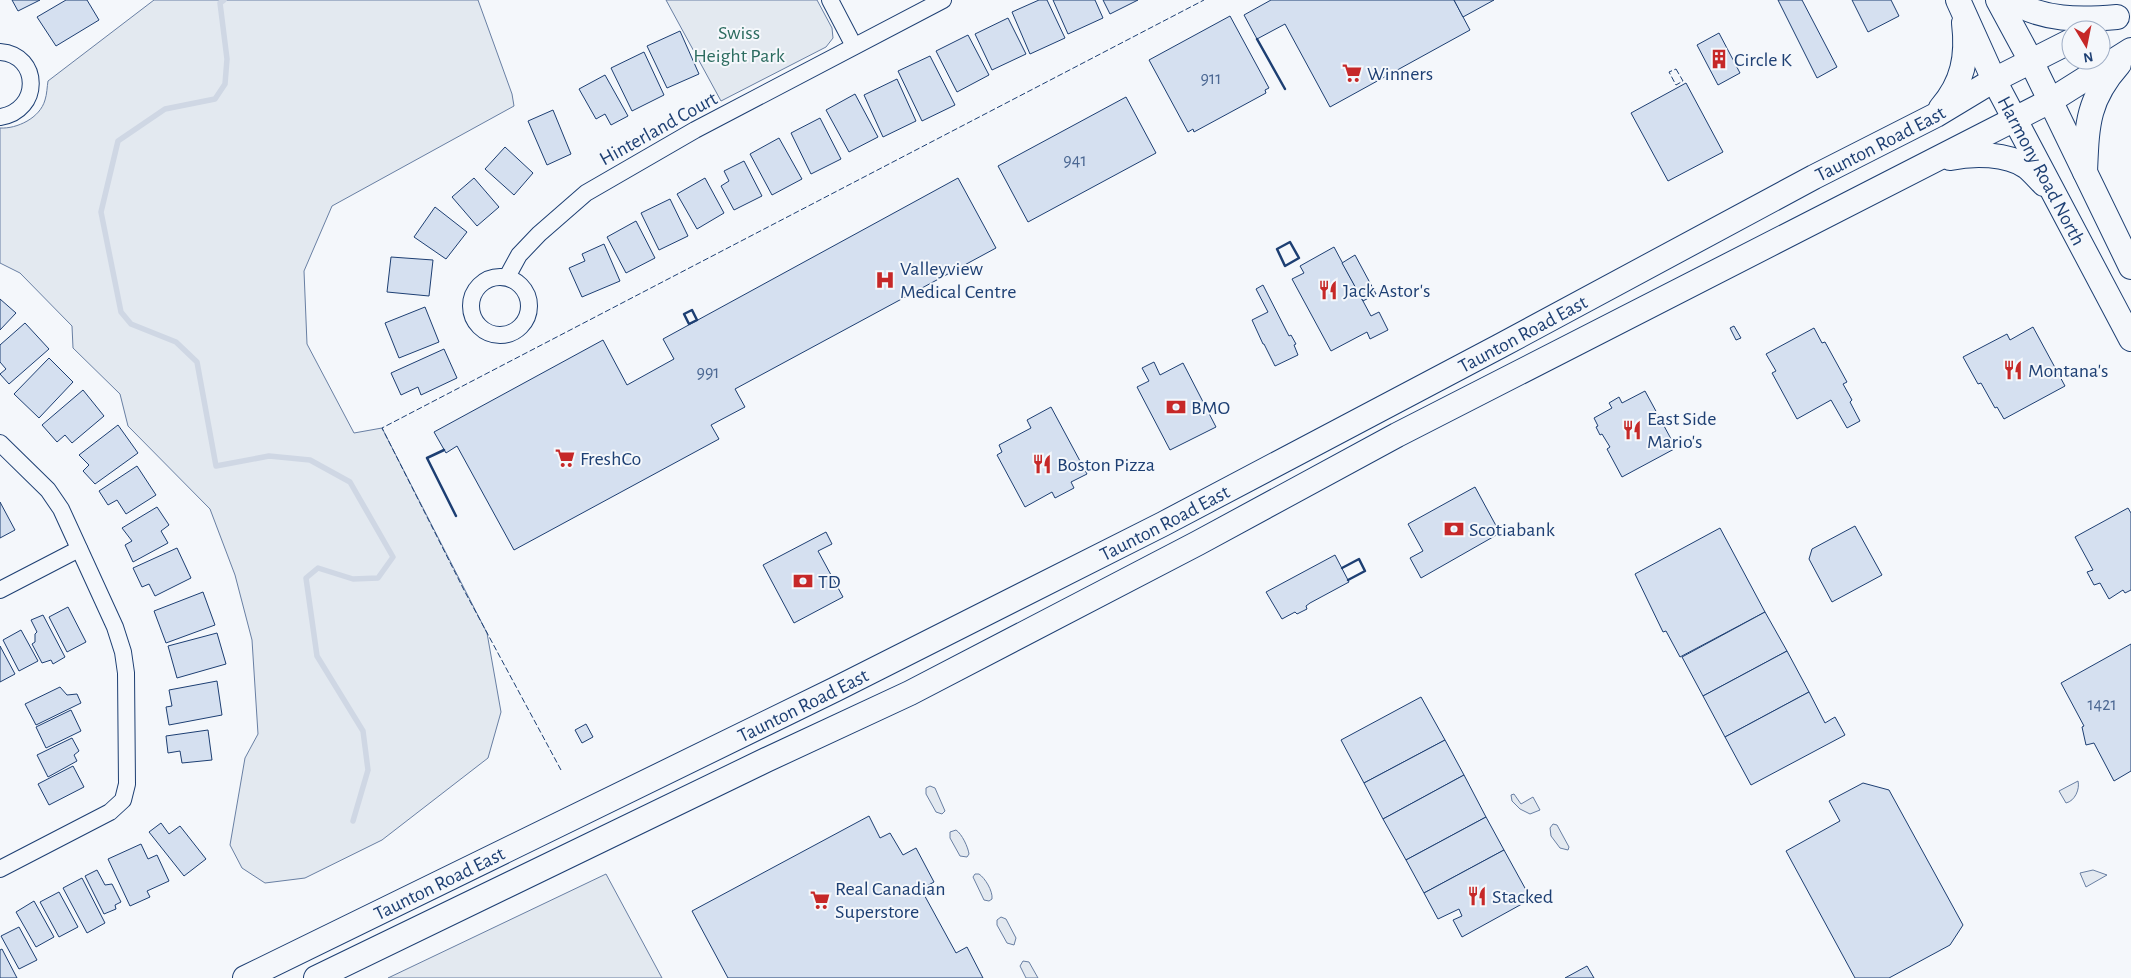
<svg xmlns="http://www.w3.org/2000/svg" width="2131" height="978" font-family="'Alegreya Sans',sans-serif">
<style>
.green{fill:#e3e9f0;stroke:#687fa3}
.lines{fill:none;stroke-linecap:round;stroke-linejoin:round}
.stream{stroke:#cfd7e4;stroke-width:5.5}
.building{fill:#d5e0f0;stroke:#1d3f73}
.minor-casing{stroke:#1d3f73;stroke-width:18}
.secondary-casing{stroke:#1d3f73;stroke-width:26}
.minor{stroke:#f4f7fb;stroke-width:16}
.secondary{stroke:#f4f7fb;stroke-width:24}
.fence{stroke:#1d3f73;stroke-width:1;stroke-dasharray:6 2.5;stroke-linecap:butt}
.wall{stroke:#1d3f73;stroke-width:2.5}
.labels{text-anchor:middle;stroke-width:4;stroke-linejoin:round;paint-order:stroke}
.number-label{font-size:18px;fill:#4b6792}
.park-label{font-size:20px;fill:#2c6c60;stroke:#f4f7fb}
.poi-label{font-size:20px;fill:#1d3f73;stroke:#f4f7fb;text-anchor:start}
.street-label{font-size:20px;fill:#1d3f73;stroke:#f4f7fb}
</style>
<rect width="100%" height="100%" fill="#f4f7fb"/>
<g class="green">
<path d="M154,0h324l34,94 2,12 -182,100 -28,65 3,73 47,89 28,-5 105,205 14,79 -13,46 -106,82 -77,38 -40,5 -23,-15 -12,-23 15,-87 13,-24 -6,-94 -17,-65 -25,-66 -82,-83 -8,-32 -47,-46 -1,-22 -52,-53 -20,-10v-135c17,1 40,-10 45,-28 2,-6 2,-13 3,-19z"/>
<path d="M666,0h151l15,28 1,10 -7,9 -105,54z"/>
<path d="M2078,781c2,8 -3,20 -12,22l-7,-12z"/>
<path d="M930,786l5,2 10,23 -3,3 -6,-2 -10,-18v-6z"/>
<path d="M1514,794l7,10 12,-7 7,13 -10,4 -10,-5 -8,-8 -1,-6z"/>
<path d="M1553,824l4,1 12,22 -1,3 -8,-2 -9,-12 -1,-8z"/>
<path d="M956,830c6,4 12,17 13,24l-2,3 -7,-1 -10,-18v-6z"/>
<path d="M2093,870l14,5 -21,12 -6,-14z"/>
<path d="M606,874l56,104h-274z"/>
<path d="M975,874h4c6,4 14,17 13,25l-3,2 -5,-1 -11,-23z"/>
<path d="M1001,917l5,2 10,19 -2,7 -7,-2 -10,-18v-5z"/>
<path d="M1023,961l6,1 9,16h-12l-6,-12z"/>
</g>
<g class="lines">
<path class="stream" d="M224,0l-4,3 7,56 -2,25 -10,15 -50,10 -47,32 -17,71 20,100 10,12 45,18 21,20 19,104 53,-10 41,4 40,22 43,75 -15,21 -25,1 -35,-11 -12,10 11,78 46,75 5,39 -15,51"/>
</g>
<g class="building">
<path d="M12,0h28l-22,11z"/>
<path d="M66,0h21l12,20 -43,26 -19,-29z"/>
<path d="M1039,0h8l18,38 -35,16 -18,-42z"/>
<path d="M1053,0h42l8,18 -35,16z"/>
<path d="M1103,0h35l-28,14z"/>
<path d="M1271,0h183l16,30 -140,77 -45,-83 -28,15 -13,-24z"/>
<path d="M1454,0h40l-31,17z"/>
<path d="M1778,0h24l35,67 -20,11z"/>
<path d="M1852,0h39l8,16 -31,16z"/>
<path d="M1230,16l39,72 -4,2 1,3 -72,39 -1,-3 -5,3 -39,-72z"/>
<path d="M1008,18l18,36 -34,16 -17,-36z"/>
<path d="M680,31l19,43 -32,14 -20,-42z"/>
<path d="M1719,33l21,40 -22,12 -21,-40z"/>
<path d="M968,35l21,40 -32,17 -21,-41z"/>
<path d="M644,52l20,43 -32,16 -21,-43z"/>
<path d="M930,56l25,49 -33,16 -24,-50z"/>
<path d="M605,75l23,41 -17,9 -6,-11 -9,5 -17,-30z"/>
<path d="M897,79l19,42 -33,16 -19,-42z"/>
<path d="M1686,83l37,69 -55,29 -37,-68z"/>
<path d="M855,94l23,43 -29,15 -23,-42z"/>
<path d="M1126,97l30,56 -128,69 -30,-56z"/>
<path d="M553,110l18,44 -24,11 -19,-44z"/>
<path d="M820,118l21,41 -30,15 -20,-41z"/>
<path d="M779,138l23,41 -30,16 -22,-41z"/>
<path d="M505,147l28,26 -19,22 -29,-26z"/>
<path d="M744,161l18,35 -28,14 -13,-24 8,-5 -5,-10z"/>
<path d="M474,178l25,29 -22,19 -25,-29z"/>
<path d="M705,178l19,35 -27,16 -20,-35z"/>
<path d="M958,178l38,70 -261,141 10,18 -34,18 8,14 -205,111 -57,-104 -11,7 -12,-21 169,-92 24,45 47,-26 -11,-20z"/>
<path d="M670,199l18,37 -29,14 -18,-37z"/>
<path d="M435,207l32,25 -21,27 -32,-22z"/>
<path d="M636,221l19,37 -29,15 -19,-36z"/>
<path d="M604,244l16,37 -38,16 -13,-29 16,-7 -3,-7z"/>
<path d="M1334,247l37,69 8,-4 9,18 -18,9 -3,-7 -36,19 -39,-72 12,-6 -4,-7z"/>
<path d="M1355,255l21,39 -13,7 -21,-38z"/>
<path d="M391,257l42,3 -4,36 -42,-4z"/>
<path d="M1263,285l26,51 2,-1 5,9 -2,1 4,10 -23,11 -11,-22h-1l-11,-24 16,-8 -12,-23z"/>
<path d="M0,299l16,14 -16,17z"/>
<path d="M425,307l14,35 -40,16 -14,-35z"/>
<path d="M25,323l24,26 -40,35 -9,-10 6,-5 -6,-7v-17z"/>
<path d="M1734,326l7,12 -5,2 -6,-12z"/>
<path d="M2033,327l32,59 -61,33 -7,-12 -2,1 -14,-25 -3,1 -15,-27 44,-23 3,6z"/>
<path d="M1814,328l8,15 3,-1 22,40 -4,2 9,16 -2,2 10,19 -13,7 -16,-28 -34,19 -25,-46 4,-2 -10,-17z"/>
<path d="M444,349l13,29 -36,17 -3,-8 -17,8 -10,-22z"/>
<path d="M49,358l24,24 -34,36 -25,-24z"/>
<path d="M1154,362l6,13 23,-12 33,64 -46,23 -33,-63 12,-6 -7,-13z"/>
<path d="M83,390l21,26 -32,27 -7,-8 -8,7 -15,-17z"/>
<path d="M1645,391l31,57 -54,29 -15,-28 3,-2 -8,-13 -2,1 -4,-8 2,-1 -4,-8 18,-10 -3,-5 10,-6 3,6z"/>
<path d="M1051,407l36,67 -16,8 3,6 -19,10 -3,-6 -27,15 -28,-52 5,-3 -3,-7 32,-17 -4,-8z"/>
<path d="M118,425l20,28 -43,31 -12,-13 6,-6 -10,-10z"/>
<path d="M137,466l19,29 -30,19 -9,-14 -9,5 -9,-14z"/>
<path d="M1475,487l25,46 -79,45 -11,-20 13,-7 -15,-27z"/>
<path d="M0,502l15,28 -15,8z"/>
<path d="M157,507l12,18 -8,6 7,12 -35,19 -8,-17 7,-4 -10,-13z"/>
<path d="M2128,508l3,5v77l-6,3 -2,-3 -14,9 -9,-16 -6,2 -7,-13 6,-2 -18,-33z"/>
<path d="M1855,526l27,49 -50,27 -23,-43 3,-10z"/>
<path d="M1720,528l45,84 -85,45 -14,-26 -3,1 -28,-58z"/>
<path d="M826,532l6,12 -14,7 25,46 -49,26 -31,-58z"/>
<path d="M177,548l14,30 -36,18 -6,-12 -7,3 -9,-19z"/>
<path d="M1335,555l14,27 -39,21 -4,3 1,3 -10,5 -2,-2 -13,7 -16,-27z"/>
<path d="M203,592l12,33 -49,18 -12,-32z"/>
<path d="M68,607l18,35 -19,10 -18,-35z"/>
<path d="M1765,612l22,39 -84,45 -21,-39z"/>
<path d="M43,615l22,42 -12,7 -2,-4 -9,3 -10,-19 3,-2v-8l2,-2 -6,-12z"/>
<path d="M21,630l17,31 -19,10 -16,-31z"/>
<path d="M217,633l9,31 -49,14 -9,-32z"/>
<path d="M2131,644v127l-17,10 -20,-38 -8,2 -4,-18 2,-1 -23,-43z"/>
<path d="M0,646l15,28 -15,8z"/>
<path d="M1787,651l22,41 -84,45 -22,-41z"/>
<path d="M217,681l5,34 -53,10 -3,-18 6,-1 -3,-16z"/>
<path d="M60,687l7,8 10,-1 4,9 -45,22 -11,-21z"/>
<path d="M1809,692l16,31 10,-6 10,18 -94,50 -26,-48z"/>
<path d="M1421,697l24,43 -81,43 -23,-43z"/>
<path d="M71,710l10,21 -35,17 -10,-21z"/>
<path d="M586,724l7,13 -11,6 -7,-13z"/>
<path d="M208,730l4,30 -30,3 -2,-12 -12,2 -2,-17z"/>
<path d="M72,738l7,13 -5,4 3,6 -29,16 -11,-22z"/>
<path d="M1445,740l19,35 -81,44 -19,-36z"/>
<path d="M73,766l11,21 -35,18 -11,-21z"/>
<path d="M1464,775l22,42 -80,43 -23,-41z"/>
<path d="M1863,783l26,7 74,135 -13,20 -61,33h-34l-69,-127 54,-30 -11,-20z"/>
<path d="M869,816l11,22 10,-5 13,22 13,-7 18,34 -13,7 35,64 11,-6 16,31h-255l-36,-67z"/>
<path d="M1486,817l18,33 -80,43 -18,-33z"/>
<path d="M161,823l8,11 11,-8 26,33 -22,17 -35,-44z"/>
<path d="M141,844l7,15 9,-4 12,26 -22,10 3,6 -20,9 -22,-47z"/>
<path d="M1504,850l27,49 -69,38 -9,-17 9,-4 -3,-7 -21,10 -14,-26z"/>
<path d="M97,870l8,15 7,-1 9,18 -6,3 1,4 -12,5 -19,-38z"/>
<path d="M82,878l23,45 -18,10 -24,-45z"/>
<path d="M59,892l19,35 -19,10 -19,-35z"/>
<path d="M34,901l20,36 -18,10 -20,-35z"/>
<path d="M19,927l18,33 -18,9 -18,-33z"/>
<path d="M2,949l15,29h-17v-28z"/>
<path d="M1587,966l7,12h-29z"/>
</g>
<g class="lines">
<defs>
<g id="minor">
<path d="M830,0l24,46"/>
<path d="M0,52c41,3 41,59 0,65"/>
<circle cx="500" cy="306" r="29"/>
<path d="M507,277l12,-22 20,-21 47,-41 109,-63 248,-130"/>
<path d="M0,443l48,47 13,19 54,118 8,25 3,21 1,111 -4,16 -13,12 -110,57"/>
<path d="M0,590l79,-41"/>
</g>
<g id="secondary">
<path id="s1" d="M1958,0l36,80 137,259"/>
<path d="M1998,0l33,61 100,206"/>
<path d="M2011,0c31,21 70,20 106,17"/>
<path d="M1941,108c22,-25 27,-52 23,-85"/>
<path d="M1950,158c23,-5 57,-5 77,9 6,5 12,12 17,17"/>
<path d="M2085,172c2,-47 2,-72 34,-108"/>
<path id="s2" d="M245,978l591,-289 327,-165 337,-178 314,-169 122,-62 58,-35 77,-39"/>
<path d="M316,978l450,-218 144,-67 288,-150 199,-108 653,-334 81,-51"/>
</g>
</defs>
<use href="#minor" class="minor-casing"/>
<use href="#secondary" class="secondary-casing"/>
<use href="#minor" class="minor"/>
<use href="#secondary" class="secondary"/>
<g class="fence">
<path d="M1676,69l7,12 -7,4 -7,-13z"/>
<path d="M561,770l-96,-178 -83,-164 822,-428"/>
</g>
<g class="wall">
<path d="M1257,39l28,50"/>
<path d="M1290,242l9,16 -14,8 -8,-17z"/>
<path d="M692,310l5,10 -8,4 -5,-10z"/>
<path d="M444,450l-17,8 29,58"/>
<path d="M1342,568l17,-9 6,12 -17,9"/>
</g>
</g>
<defs>
<symbol id="building-bare" viewBox="-9 -9 18 18"><path d="M-4-6H4V6H1V3H-1V6H-4ZM-2.5-4.3h1.7v1.8h-1.7ZM.8-4.3h1.7v1.8H.8ZM-2.5-1h1.7V.8h-1.7ZM.8-1h1.7V.8H.8Z" fill="#c62828" stroke="#f4f7fb" stroke-width="2.5" paint-order="stroke"/></symbol>
<symbol id="supermarket-bare" viewBox="-9 -9 18 18"><path d="M-6-5.5h2.5l.6 2H6L4.5 2H-2.5L-4.4-4H-6ZM-1.5 3.2a1.3 1.3 0 1 0 .1 0ZM3 3.2a1.3 1.3 0 1 0 .1 0Z" fill="#c62828" stroke="#f4f7fb" stroke-width="2.5" paint-order="stroke"/></symbol>
<symbol id="hospital-bare" viewBox="-9 -9 18 18"><path d="M-5-5h3v3.5h4V-5h3V5h-3V1.5h-4V5h-3Z" fill="#c62828" stroke="#f4f7fb" stroke-width="2.5" paint-order="stroke"/></symbol>
<symbol id="restaurant-bare" viewBox="-9 -9 18 18"><path d="M-5-6h1v4h1v-4h1v4h1v-4h1v5L-1.5 .5V6h-2V.5L-5-1ZM5-6V6H3V1.5H1.5Q1.5-4 5-6Z" fill="#c62828" stroke="#f4f7fb" stroke-width="2.5" paint-order="stroke"/></symbol>
<symbol id="bank-bare" viewBox="-9 -9 18 18"><path d="M-6-4H6V4H-6ZM0-2.3a2.3 2.3 0 1 0 0 4.6a2.3 2.3 0 1 0 0-4.6Z" fill="#c62828" stroke="#f4f7fb" stroke-width="2.5" paint-order="stroke"/></symbol>
</defs>
<g fill-rule="evenodd">
<use href="#building-bare" x="1705" y="45" width="28" height="28"/>
<use href="#supermarket-bare" x="1338" y="59" width="28" height="28"/>
<use href="#hospital-bare" x="871" y="266" width="28" height="28"/>
<use href="#restaurant-bare" x="1314" y="276" width="28" height="28"/>
<use href="#restaurant-bare" x="1999" y="356" width="28" height="28"/>
<use href="#bank-bare" x="1162" y="393" width="28" height="28"/>
<use href="#restaurant-bare" x="1618" y="416" width="28" height="28"/>
<use href="#supermarket-bare" x="551" y="444" width="28" height="28"/>
<use href="#restaurant-bare" x="1028" y="450" width="28" height="28"/>
<use href="#bank-bare" x="1440" y="515" width="28" height="28"/>
<use href="#bank-bare" x="789" y="567" width="28" height="28"/>
<use href="#restaurant-bare" x="1463" y="882" width="28" height="28"/>
<use href="#supermarket-bare" x="806" y="886" width="28" height="28"/>
</g>
<g class="labels">
<g class="number-label">
<text x="1211" y="84">911</text>
<text x="1075" y="166">941</text>
<text x="708" y="378">991</text>
<text x="2102" y="710">1421</text>
</g>
<g class="park-label">
<text x="739" y="39">Swiss<tspan x="739" dy="23">Height Park</tspan></text>
</g>
<g class="poi-label">
<text x="1734" y="66">Circle K</text>
<text x="1367" y="80">Winners</text>
<text x="900" y="275">Valleyview<tspan x="900" dy="23">Medical Centre</tspan></text>
<text x="1343" y="297">Jack Astor's</text>
<text x="2028" y="377">Montana's</text>
<text x="1191" y="414">BMO</text>
<text x="1647" y="425">East Side<tspan x="1647" dy="23">Mario's</tspan></text>
<text x="580" y="465">FreshCo</text>
<text x="1057" y="471">Boston Pizza</text>
<text x="1469" y="536">Scotiabank</text>
<text x="818" y="588">TD</text>
<text x="835" y="895">Real Canadian<tspan x="835" dy="23">Superstore</tspan></text>
<text x="1492" y="903">Stacked</text>
</g>
<g class="street-label">
<text transform="translate(658 128) rotate(-29)" y="7">Hinterland Court</text>
<text dy="7" stroke="none"><textPath href="#s2" startOffset="1836">Taunton Road East</textPath></text>
<text dy="7" stroke="none"><textPath href="#s1" startOffset="190">Harmony Road North</textPath></text>
<text dy="7" stroke="none"><textPath href="#s2" startOffset="1431">Taunton Road East</textPath></text>
<text dy="7" stroke="none"><textPath href="#s2" startOffset="1026">Taunton Road East</textPath></text>
<text dy="7" stroke="none"><textPath href="#s2" startOffset="621">Taunton Road East</textPath></text>
<text dy="7" stroke="none"><textPath href="#s2" startOffset="216">Taunton Road East</textPath></text>
</g>
</g>
<g transform="translate(2086 45) rotate(170)"><circle r="24" fill="#f4f7fb" stroke="#9eadc5"/>
<path d="M0-4L9 19L0 12L-9 19Z" fill="#c62828"/>
<text y="-8" font-size="14" font-weight="bold" text-anchor="middle" fill="#1d3f73">N</text>
</g>
</svg>
